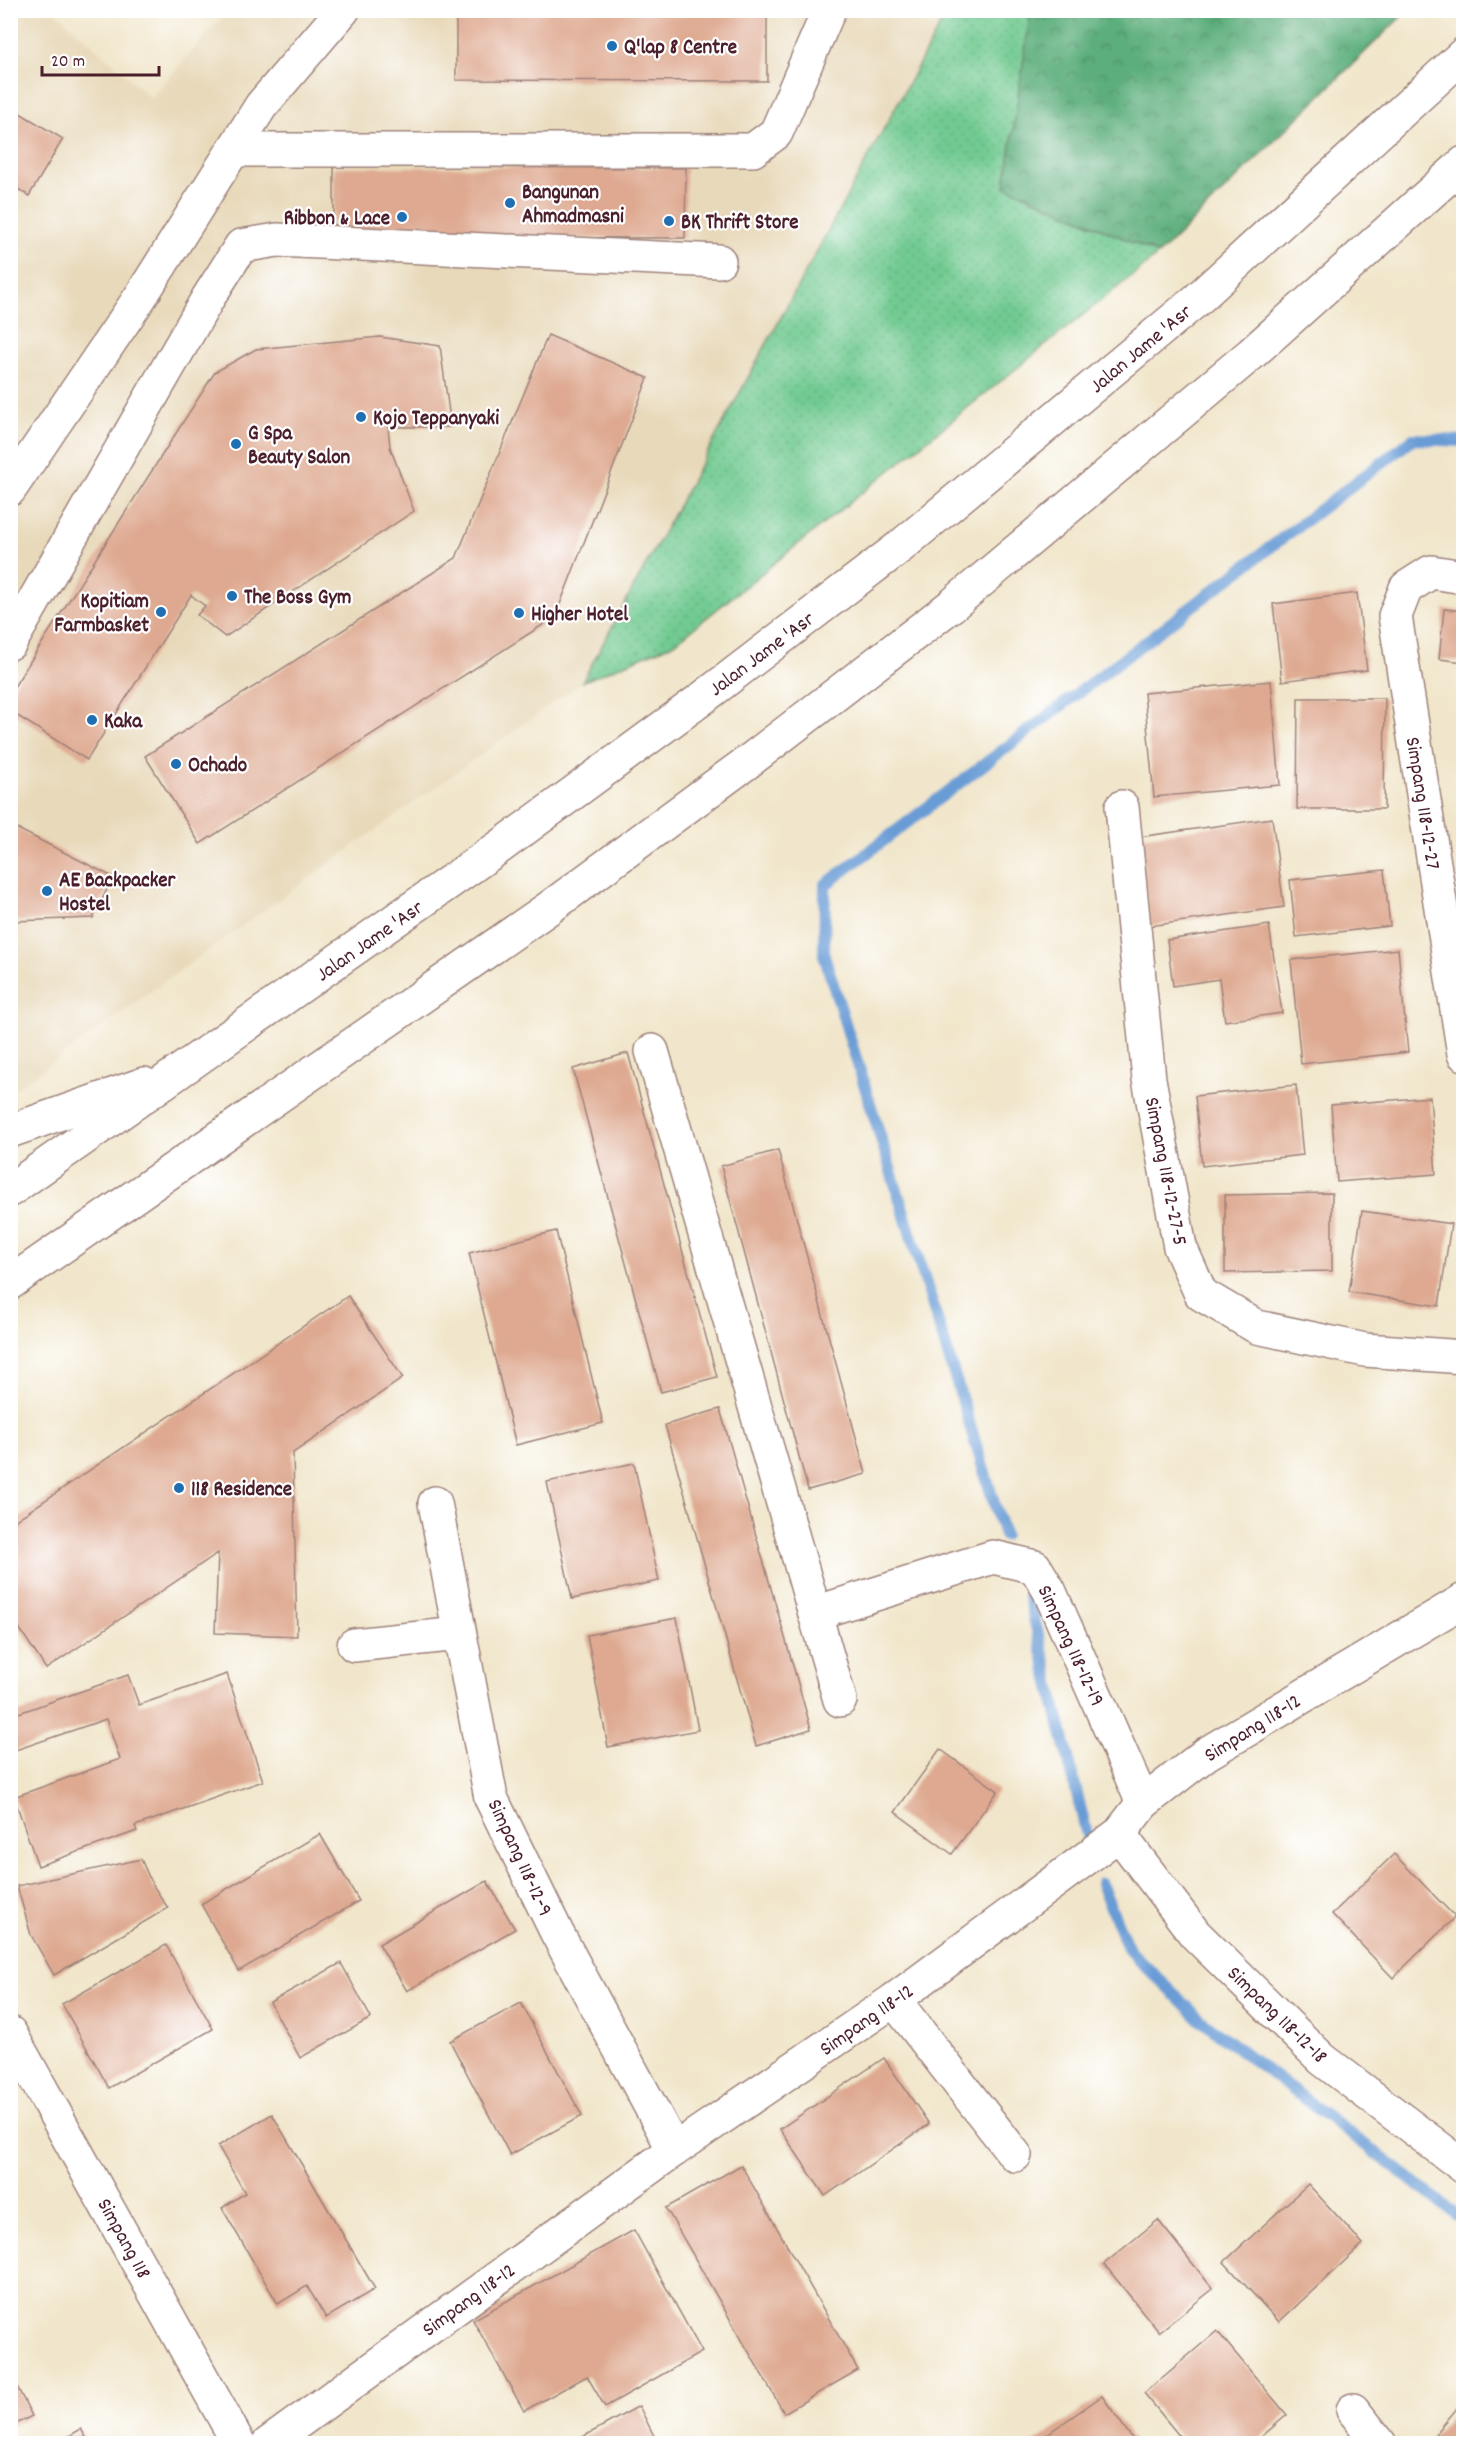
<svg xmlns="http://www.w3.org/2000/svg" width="1474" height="2454" font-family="Dekko,sans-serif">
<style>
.built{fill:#e8d9ba}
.grass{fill:url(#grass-dots);stroke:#5e745e;stroke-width:1.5}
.forest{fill:url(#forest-crowns);stroke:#536653;stroke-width:1.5}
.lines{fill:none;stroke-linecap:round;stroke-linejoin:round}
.stream{stroke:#699cd5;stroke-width:12}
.building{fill:#dea990}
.minor-casing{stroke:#9e827b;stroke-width:36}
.major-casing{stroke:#9e827b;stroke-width:36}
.minor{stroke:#fff;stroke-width:33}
.major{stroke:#fff;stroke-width:33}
.poi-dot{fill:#1f6fb2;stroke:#fff;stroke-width:2}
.labels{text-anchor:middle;stroke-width:4.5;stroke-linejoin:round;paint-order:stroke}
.poi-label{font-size:21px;font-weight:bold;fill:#4a1f2b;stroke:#fff;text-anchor:start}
.street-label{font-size:21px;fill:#4a1f2b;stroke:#fff}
</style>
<defs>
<pattern id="grass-dots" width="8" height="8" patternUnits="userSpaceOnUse" patternTransform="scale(1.5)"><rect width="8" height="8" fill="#71ca91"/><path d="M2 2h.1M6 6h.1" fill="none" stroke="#63ad7d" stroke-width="1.8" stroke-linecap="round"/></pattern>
<pattern id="forest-crowns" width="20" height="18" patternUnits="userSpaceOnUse" patternTransform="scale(1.5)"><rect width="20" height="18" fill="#5cae7b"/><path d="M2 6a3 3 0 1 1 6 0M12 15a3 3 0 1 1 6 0" fill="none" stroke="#4e8d65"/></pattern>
</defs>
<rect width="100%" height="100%" fill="#fff"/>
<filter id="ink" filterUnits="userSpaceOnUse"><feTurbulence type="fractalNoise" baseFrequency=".0167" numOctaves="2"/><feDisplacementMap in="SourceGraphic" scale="12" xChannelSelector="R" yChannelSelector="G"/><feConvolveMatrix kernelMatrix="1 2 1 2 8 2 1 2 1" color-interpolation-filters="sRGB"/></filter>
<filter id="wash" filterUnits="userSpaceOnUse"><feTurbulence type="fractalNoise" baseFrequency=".008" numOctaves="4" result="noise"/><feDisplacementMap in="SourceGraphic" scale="24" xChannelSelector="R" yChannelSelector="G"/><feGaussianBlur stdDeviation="1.35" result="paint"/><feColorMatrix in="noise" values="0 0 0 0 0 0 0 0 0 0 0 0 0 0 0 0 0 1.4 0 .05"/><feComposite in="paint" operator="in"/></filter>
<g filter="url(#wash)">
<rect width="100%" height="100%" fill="#f1e6cb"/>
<path class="built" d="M11,11h44l96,87 77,-87h720l-366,671 -571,410z"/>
<path class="grass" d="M948,11h83l-26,175 154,68 -484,389 -93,39z"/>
<path class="forest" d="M1031,10h376v1l-248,243 -154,-68z"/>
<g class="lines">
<g class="stream">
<path d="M1004,1535l-180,-580 1,-70 588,-446 51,2"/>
<path d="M1029,1597l59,242"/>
<path d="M1101,1884l28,66 73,71 262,199"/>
</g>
</g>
<g id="blocks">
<g class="building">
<path d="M456,10l311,1v70l-311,-1z"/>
<path d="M10,107l53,32 -34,57 -19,-12z"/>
<path d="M334,167l352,1 -1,70 -351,-1z"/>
<path d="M548,335l100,43 -93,239 -355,227 -55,-88 311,-198z"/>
<path d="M380,337l60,9 11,81h-63l2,20 24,64 -189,126 -28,-22 8,-9 -14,-11 -104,165 -77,-49v-18l205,-321 41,-23z"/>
<path d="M1357,593l10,77 -85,11 -9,-77z"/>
<path d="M1444,609l20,2v51l-25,-3z"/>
<path d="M1271,681l9,104 -126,12 -10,-104z"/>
<path d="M1298,698h87l-1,111h-87z"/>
<path d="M1272,818l12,89 -134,19 -11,-89z"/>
<path d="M10,825l103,52 -20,41 -79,3 -4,-1z"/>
<path d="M1384,870l6,56 -94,11 -6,-57z"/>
<path d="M1269,925l13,88 -57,8 -6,-42 -46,7 -6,-46z"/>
<path d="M1398,949l10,103 -107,12 -10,-104z"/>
<path d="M628,1053l89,324 -56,15 -88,-323z"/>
<path d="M1296,1085l7,70 -101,11 -7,-70z"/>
<path d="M1430,1097l6,77 -99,8 -6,-77z"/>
<path d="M778,1150l88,324 -58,16 -87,-324z"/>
<path d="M1332,1193v78l-107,2v-78z"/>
<path d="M1362,1211l89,13 -12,82 -90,-14z"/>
<path d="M556,1231l47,192 -87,22 -47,-192z"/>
<path d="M348,1296l55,82 -110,75 4,183 -82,-3 3,-80 -172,116 -32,-49 -4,2v-98z"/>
<path d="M720,1409l91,320 -55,17 -91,-321z"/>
<path d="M634,1463l25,118 -87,18 -25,-117z"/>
<path d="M677,1618l21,112 -90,17 -21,-112z"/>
<path d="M227,1674l36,107 -128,45 2,5 -99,35 -24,-69 106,-38 -14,-40 -96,33v-36l118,-41 11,30z"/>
<path d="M940,1749l58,42 -46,63 -57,-42z"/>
<path d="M320,1834l39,67 -120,70 -38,-67z"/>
<path d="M1394,1854l61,63 -62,61 -61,-64z"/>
<path d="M141,1859l11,25 16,24 -114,67 -23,-40 -14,-49z"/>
<path d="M487,1881l28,48 -108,62 -28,-47z"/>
<path d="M166,1945l47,84 -104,59 -47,-84z"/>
<path d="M341,1963l30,55 -71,40 -30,-56z"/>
<path d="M521,2003l61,113 -72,39 -60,-114z"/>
<path d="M884,2058l45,66 -104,72 -45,-67z"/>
<path d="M272,2114l103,175 -49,29 -19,-32 -29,18 -56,-96 23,-15 -27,-47z"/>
<path d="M741,2165l117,205 -74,43 -118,-205z"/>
<path d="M1308,2184l55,60 -84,78 -55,-60z"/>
<path d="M1158,2220l55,69 -54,43 -55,-68z"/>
<path d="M634,2230l68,122 -97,55 -18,-31 -63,35 -51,-91z"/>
<path d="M1217,2331l70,84 -34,29h-67l-42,-51z"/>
<path d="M10,2373l22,43 -22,11z"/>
<path d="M1102,2396l34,48h-103z"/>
<path d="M1464,2400v44h-37z"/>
<path d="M639,2406l19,38h-88z"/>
<path d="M81,2429l9,15h-35z"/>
<path d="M455,2436l3,8h-17z"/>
</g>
</g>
</g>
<g filter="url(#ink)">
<use href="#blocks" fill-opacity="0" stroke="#9e827b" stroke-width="1.5"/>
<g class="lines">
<defs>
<g id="minor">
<path d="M233,150h520l23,-17 53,-123"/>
<path d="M10,489l131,-193 120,-190 82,-96"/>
<path d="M1464,577l-33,-5 -25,16 -11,28 69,438"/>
<path d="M10,643l198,-345 33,-52 36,-6 442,21"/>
<path d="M1122,807l27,272 31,168 21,47 56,33 108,23 99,7"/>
<path d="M652,1051l188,649"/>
<path d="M435,1503l56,295 66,135 117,217"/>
<path d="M815,1613l178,-56 42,10 14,23 94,213"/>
<path d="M354,1645l105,-11"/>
<path d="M1119,1834l76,100 127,125 142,108"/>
<path d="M894,2000l121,155"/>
<path d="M10,2033l229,411"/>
<path d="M1353,2410l27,34"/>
<path d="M268,2444l406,-294 220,-150 225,-166 24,-31 63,-49 258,-154"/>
</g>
<g id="major">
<path d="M10,1131l134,-47"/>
<path d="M10,1190l491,-344 199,-146 201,-154 298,-248 265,-244"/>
<path d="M10,1283l539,-375 200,-147 202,-155 300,-252 213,-191"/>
</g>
</defs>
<use href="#minor" class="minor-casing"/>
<use href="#major" class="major-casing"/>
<use href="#minor" class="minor"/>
<use href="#major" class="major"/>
</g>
</g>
<g class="poi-dot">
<circle cx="612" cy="46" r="6"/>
<circle cx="510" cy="203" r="6"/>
<circle cx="402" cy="217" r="6"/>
<circle cx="669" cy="221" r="6"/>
<circle cx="361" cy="417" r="6"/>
<circle cx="236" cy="444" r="6"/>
<circle cx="232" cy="596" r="6"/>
<circle cx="161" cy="612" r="6"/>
<circle cx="519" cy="613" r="6"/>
<circle cx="92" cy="720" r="6"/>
<circle cx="176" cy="764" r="6"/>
<circle cx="47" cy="891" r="6"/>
<circle cx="179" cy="1488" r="6"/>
</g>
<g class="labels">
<g class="poi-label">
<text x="624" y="53">Q'lap 8 Centre</text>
<text x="522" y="198">Bangunan<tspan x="522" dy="24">Ahmadmasni</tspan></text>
<text x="390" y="224" text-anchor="end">Ribbon &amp; Lace</text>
<text x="681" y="228">BK Thrift Store</text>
<text x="373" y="424">Kojo Teppanyaki</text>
<text x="248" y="439">G Spa<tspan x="248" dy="24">Beauty Salon</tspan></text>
<text x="244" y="603">The Boss Gym</text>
<text x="149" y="607" text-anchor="end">Kopitiam<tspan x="149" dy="24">Farmbasket</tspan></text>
<text x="531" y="620">Higher Hotel</text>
<text x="104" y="727">Kaka</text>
<text x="188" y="771">Ochado</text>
<text x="59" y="886">AE Backpacker<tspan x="59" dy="24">Hostel</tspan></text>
<text x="191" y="1495">118 Residence</text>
</g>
<g class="street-label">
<text transform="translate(1140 348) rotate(-40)" y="7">Jalan Jame 'Asr</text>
<text transform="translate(761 653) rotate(-37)" y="7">Jalan Jame 'Asr</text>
<text transform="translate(1424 803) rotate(81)" y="7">Simpang 118-12-27</text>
<text transform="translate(369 940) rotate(-35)" y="7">Jalan Jame 'Asr</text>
<text transform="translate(1167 1171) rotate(79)" y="7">Simpang 118-12-27-5</text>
<text transform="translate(1072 1645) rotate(65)" y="7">Simpang 118-12-19</text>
<text transform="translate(1252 1727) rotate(-32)" y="7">Simpang 118-12</text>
<text transform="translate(521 1857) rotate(65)" y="7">Simpang 118-12-9</text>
<text transform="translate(1278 2014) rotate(44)" y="7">Simpang 118-12-18</text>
<text transform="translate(866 2019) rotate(-35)" y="7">Simpang 118-12</text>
<text transform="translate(125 2238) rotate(61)" y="7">Simpang 118</text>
<text transform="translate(468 2299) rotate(-36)" y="7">Simpang 118-12</text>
</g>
</g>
<rect width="1474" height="2454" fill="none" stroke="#fff" stroke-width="36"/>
<path d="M42 66v9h117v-9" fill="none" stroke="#4a1f2b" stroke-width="3"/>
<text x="51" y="66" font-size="18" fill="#4a1f2b" stroke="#ffffff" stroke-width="4.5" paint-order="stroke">20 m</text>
</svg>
